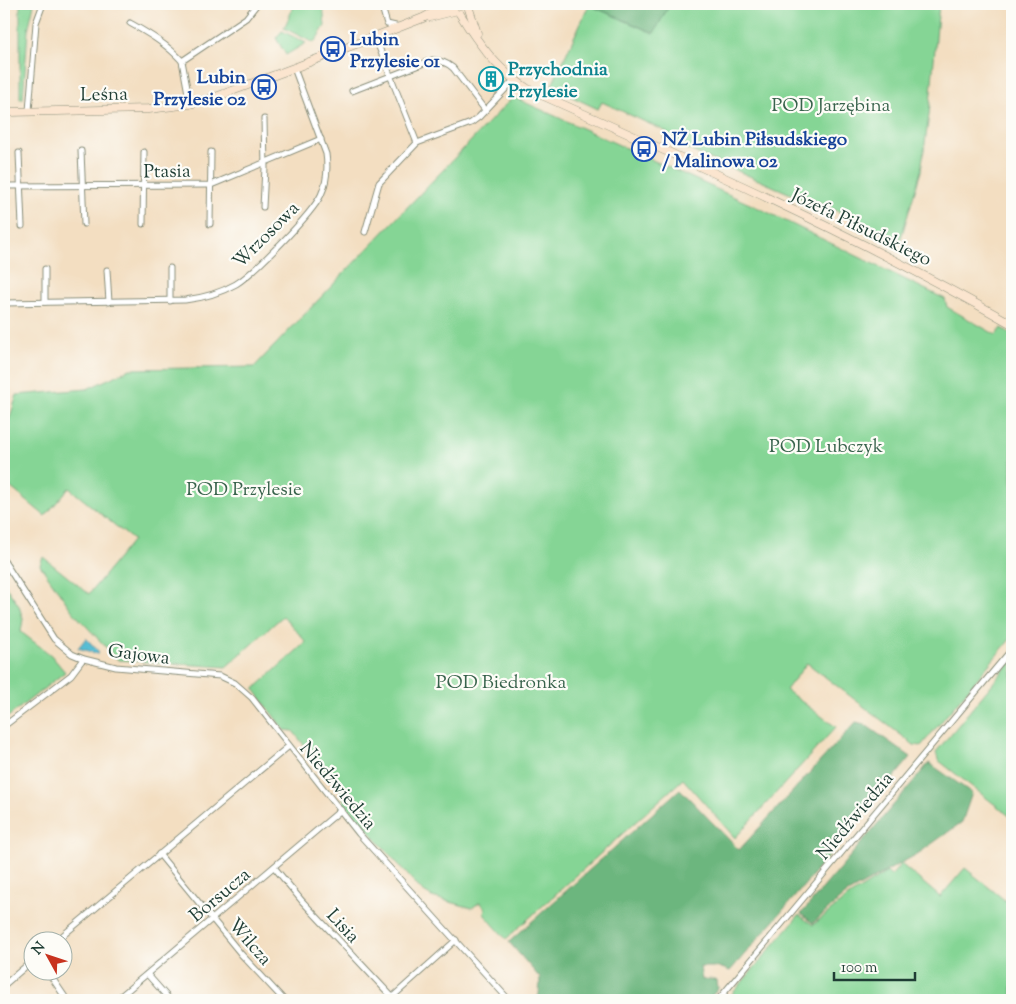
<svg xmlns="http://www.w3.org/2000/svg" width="1016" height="1004" font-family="'Sorts Mill Goudy',serif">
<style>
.green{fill:#85d595;stroke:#528964}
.forest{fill:#6cb67e;stroke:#467a59}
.water{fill:#56bdd4;stroke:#3a7d84}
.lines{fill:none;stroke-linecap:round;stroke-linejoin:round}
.street-casing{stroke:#898e7a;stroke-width:7}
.secondary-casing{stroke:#898e7a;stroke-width:9}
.street{stroke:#fff;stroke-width:5}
.secondary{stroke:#fbe5cf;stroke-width:8}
.labels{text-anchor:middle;stroke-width:4.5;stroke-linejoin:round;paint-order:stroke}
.transit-label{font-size:19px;font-weight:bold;fill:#164399;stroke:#fdfcf7;text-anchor:start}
.culture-label{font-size:19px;font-weight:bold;fill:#0d838f;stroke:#fdfcf7;text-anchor:start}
.street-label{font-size:19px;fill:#1f3d34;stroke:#fdfcf7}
.park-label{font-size:19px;fill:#38634c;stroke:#fdfcf7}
</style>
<rect width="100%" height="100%" fill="#fdfcf7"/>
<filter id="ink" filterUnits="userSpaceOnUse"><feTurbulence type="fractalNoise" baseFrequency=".02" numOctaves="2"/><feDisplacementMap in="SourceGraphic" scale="10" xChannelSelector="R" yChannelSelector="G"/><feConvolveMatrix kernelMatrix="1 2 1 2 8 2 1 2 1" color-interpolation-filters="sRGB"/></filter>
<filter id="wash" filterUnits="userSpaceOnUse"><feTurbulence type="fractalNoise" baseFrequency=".0096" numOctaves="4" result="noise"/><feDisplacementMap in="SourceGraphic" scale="20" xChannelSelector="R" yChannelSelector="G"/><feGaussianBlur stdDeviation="1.12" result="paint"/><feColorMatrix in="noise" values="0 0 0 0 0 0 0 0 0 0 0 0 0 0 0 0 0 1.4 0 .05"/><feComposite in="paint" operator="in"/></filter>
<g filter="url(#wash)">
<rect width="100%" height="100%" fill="#f3dec1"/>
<g class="green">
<path d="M20,4h14l-6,26 -5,69h-3z"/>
<path d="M295,4h28l2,22 -11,17 -30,-15z"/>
<path d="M670,4h269l-10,111 -8,56 -21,70 -82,-39 -2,3 -152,-66 3,-7 -65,-30 -4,7 -47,-22 38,-82 64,28z"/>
<path d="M282,31l24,12 -20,12 -10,-17z"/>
<path d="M513,97l250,113 182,89 2,8 49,28 5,-7 11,6v303l-91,109 -7,-1 -107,-82 -21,27 50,37 -101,111 -52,-59 -177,160 -22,-25 1,-6 -5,-6 -8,6 -40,-11 -10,-6 -78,-88 -1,-8 -50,-64 -9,-1 -30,-41 52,-47 -23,-26 -57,51 -108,-7 -45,-48 -33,-47 3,-8 46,37 44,-54 -64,-52 -24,28 -41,-34v-46l13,-41 70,-6 43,-20 124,-2z"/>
<path d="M4,584l15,22 4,13 -2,13 30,23 14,17 -61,48z"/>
<path d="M1012,660v158l-74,-58 -2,-8z"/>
<path d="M901,864l39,33 25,-29 42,34 5,-6v104h-285l72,-85 14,10 36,-29 38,-24 4,4z"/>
</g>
<g class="forest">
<path d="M587,4h83l-16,29z"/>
<path d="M856,722l8,2 47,33 -114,137 -67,77 -11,-4h-19l2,13 8,-1 7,2 1,8 -10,11h-174l5,-5 1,-17 -31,-36 171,-153 59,61z"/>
<path d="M929,763l43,30 -10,29 -43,31 -73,41 -33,29 -12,-9z"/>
</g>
<path class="water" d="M86,638l13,14 -1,2 -20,-6z"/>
</g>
<g filter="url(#ink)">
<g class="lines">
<defs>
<g id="street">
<path d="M381,4l6,20 13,3"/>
<path d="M130,23c19,11 37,21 52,38"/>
<path d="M375,37l42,106"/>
<path d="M352,91l80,-31c8,0 14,2 21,8l32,42"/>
<path d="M190,104l-8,-43 64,-43 11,-14"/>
<path d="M29,111l7,-88 7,-19"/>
<path d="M81,151l3,73"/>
<path d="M19,153l3,73"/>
<path d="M4,186l207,-1 110,-46"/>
<path d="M263,207l2,-39 -1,-49"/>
<path d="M143,224l1,-72"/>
<path d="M210,224l1,-72"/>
<path d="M365,232l14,-49 38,-40 54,-20 8,-6 34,-36"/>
<path d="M170,268v33"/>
<path d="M45,269v33"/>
<path d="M107,270l2,32"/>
<path d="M4,303l181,-3c18,-2 35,-7 51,-16 18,-11 76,-70 85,-89 6,-13 7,-27 5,-41l-32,-86"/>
<path d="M4,561l50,78 18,15 12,5 32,8 104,9 15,7 17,15 107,136 150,166"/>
<path d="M4,726l67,-51 12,-16"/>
<path d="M159,854l82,100 43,46"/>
<path d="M274,867l28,34 93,99"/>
<path d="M55,942l234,-196"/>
<path d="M48,972l19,28"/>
<path d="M147,974l23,26"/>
<path d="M4,985l28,-24"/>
<path d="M116,1000l225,-190"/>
<path d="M389,1000l67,-60"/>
<path d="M718,1000l294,-351"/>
</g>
<g id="secondary">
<path d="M469,9l8,24"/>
<path d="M460,14c18,29 38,57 68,75 164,73 328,146 484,235"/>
<path d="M430,17l24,-6"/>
<path d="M4,111l6,1 139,-3 41,-5 23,-6 86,-32 124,-48 26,-14"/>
</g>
</defs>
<use href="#street" class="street-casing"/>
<use href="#secondary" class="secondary-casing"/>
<use href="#street" class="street"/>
<use href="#secondary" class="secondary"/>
</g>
</g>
<defs>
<symbol id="bus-ring" viewBox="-11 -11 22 22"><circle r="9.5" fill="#fdfcf7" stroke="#1a4fb4" stroke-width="1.5"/><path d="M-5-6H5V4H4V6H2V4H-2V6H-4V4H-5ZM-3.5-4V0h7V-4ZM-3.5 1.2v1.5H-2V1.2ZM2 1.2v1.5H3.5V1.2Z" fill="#1a4fb4"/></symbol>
<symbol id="building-ring" viewBox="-11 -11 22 22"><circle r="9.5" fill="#fdfcf7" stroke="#0f9aa8" stroke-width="1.5"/><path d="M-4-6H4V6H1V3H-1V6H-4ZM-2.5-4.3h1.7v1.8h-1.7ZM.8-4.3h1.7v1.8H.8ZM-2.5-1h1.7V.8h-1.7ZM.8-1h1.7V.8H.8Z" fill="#0f9aa8"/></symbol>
</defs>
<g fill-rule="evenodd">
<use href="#bus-ring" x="319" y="35" width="28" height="28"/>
<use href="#building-ring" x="477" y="65" width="28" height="28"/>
<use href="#bus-ring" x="250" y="73" width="28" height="28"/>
<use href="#bus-ring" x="630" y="135" width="28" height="28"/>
</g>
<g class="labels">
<g class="transit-label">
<text x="350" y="45">Lubin<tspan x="350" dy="22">Przylesie 01</tspan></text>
<text x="246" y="83" text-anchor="end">Lubin<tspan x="246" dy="22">Przylesie 02</tspan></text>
<text x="662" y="145">NŻ Lubin Piłsudskiego<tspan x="662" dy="22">/ Malinowa 02</tspan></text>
</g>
<g class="culture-label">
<text x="508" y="75">Przychodnia<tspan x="508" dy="22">Przylesie</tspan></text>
</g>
<g class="street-label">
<text transform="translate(104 93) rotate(-1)" y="7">Leśna</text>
<text transform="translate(167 170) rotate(-1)" y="7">Ptasia</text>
<text transform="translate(862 226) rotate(26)" y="7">Józefa Piłsudskiego</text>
<text transform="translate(265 234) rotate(-45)" y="7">Wrzosowa</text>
<text transform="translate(139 653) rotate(7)" y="7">Gajowa</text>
<text transform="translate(339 785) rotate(50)" y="7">Niedźwiedzia</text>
<text transform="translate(854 815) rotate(-50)" y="7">Niedźwiedzia</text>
<text transform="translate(219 894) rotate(-40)" y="7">Borsucza</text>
<text transform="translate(344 925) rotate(47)" y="7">Lisia</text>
<text transform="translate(251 941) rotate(49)" y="7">Wilcza</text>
</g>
<g class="park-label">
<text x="831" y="111">POD Jarzębina</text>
<text x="826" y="452">POD Lubczyk</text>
<text x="244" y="495">POD Przylesie</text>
<text x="501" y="688">POD Biedronka</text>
</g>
</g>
<rect width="1016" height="1004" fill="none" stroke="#fdfcf7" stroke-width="20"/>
<g transform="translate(48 956) rotate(310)"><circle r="24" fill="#fdfcf7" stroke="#a4b0a9"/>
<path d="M0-4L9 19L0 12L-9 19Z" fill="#c8321e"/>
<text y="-8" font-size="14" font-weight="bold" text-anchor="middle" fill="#1f3d34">N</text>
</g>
<path d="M834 972v8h81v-8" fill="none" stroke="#1f3d34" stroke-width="2.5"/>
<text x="841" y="972" font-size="15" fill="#1f3d34" stroke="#fdfcf7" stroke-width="4" paint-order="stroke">100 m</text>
</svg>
